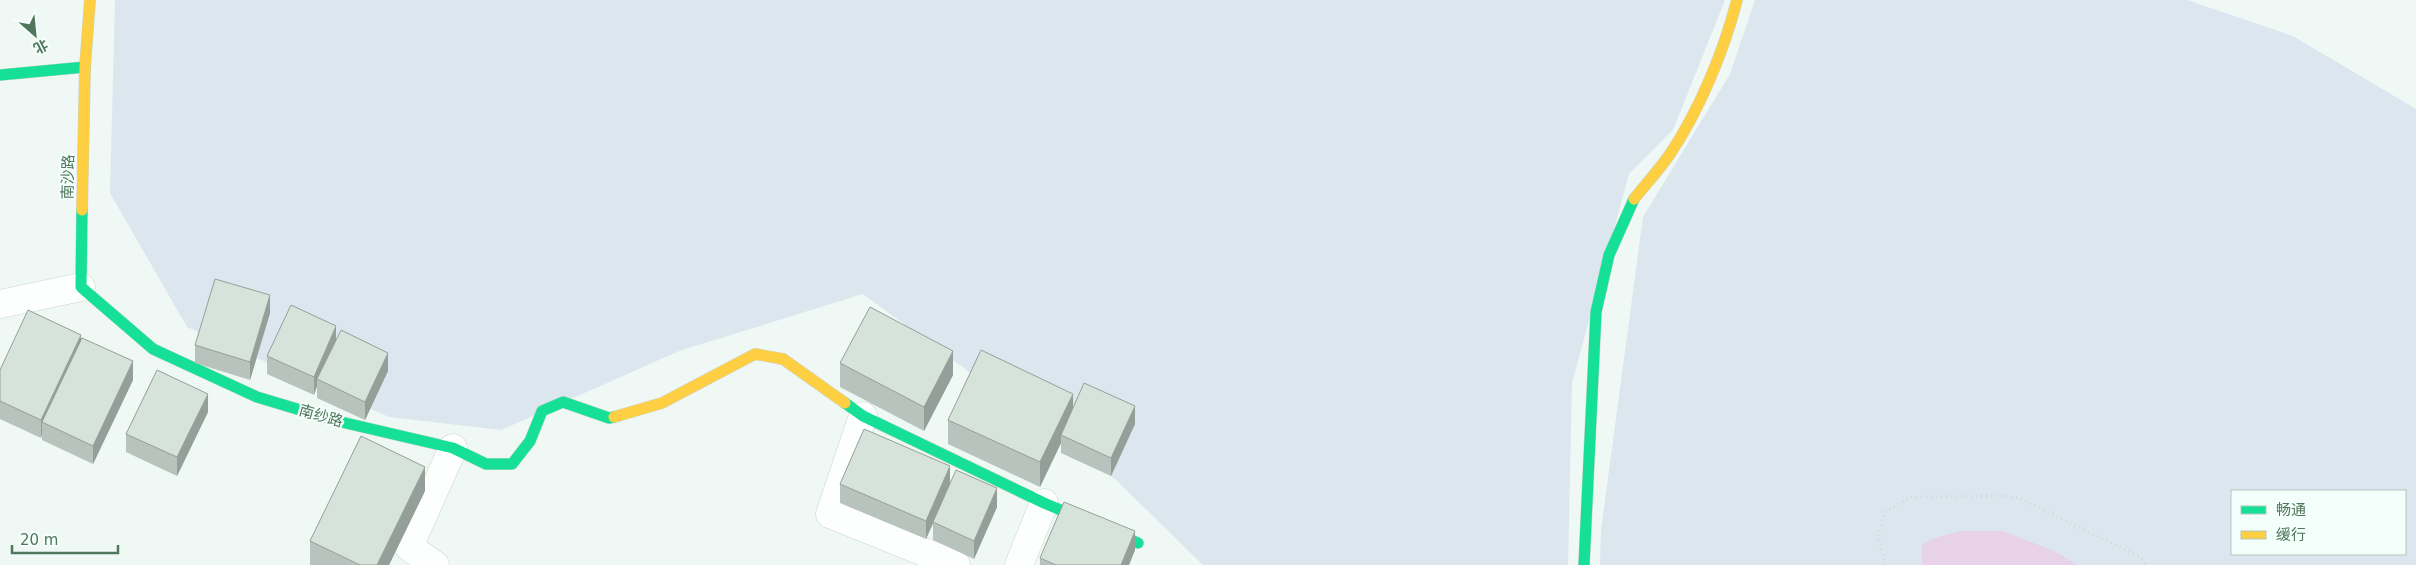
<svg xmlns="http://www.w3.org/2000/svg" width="2416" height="565" font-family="'DejaVu Sans','Noto Sans SC',sans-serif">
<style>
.green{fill:#dce6ef;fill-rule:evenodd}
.water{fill:#e8d2e7}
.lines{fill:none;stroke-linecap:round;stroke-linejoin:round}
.street-casing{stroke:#cbd6d0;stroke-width:29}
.fast-casing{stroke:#cbd6d1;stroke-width:12}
.slow-casing{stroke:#cbd6d1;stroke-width:12}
.path{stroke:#cdd9d2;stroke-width:3;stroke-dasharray:1 4;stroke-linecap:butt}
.street{stroke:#fdfefe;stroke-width:28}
.fast{stroke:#16e098;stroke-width:11}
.slow{stroke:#ffcf43;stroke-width:11}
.wall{fill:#b7c3bc}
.shaded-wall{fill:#959f99}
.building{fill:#d5e3db;stroke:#959f99}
.labels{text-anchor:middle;stroke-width:4.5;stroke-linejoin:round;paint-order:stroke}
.street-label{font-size:15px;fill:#50775d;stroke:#f4fefa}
</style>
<rect width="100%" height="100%" fill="#f0f8f5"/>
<g class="green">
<path d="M115,0h1610l-52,130 -44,44 -57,209 -4,182h-365l-88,-86 -252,-185 -184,57 -178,79 -112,-13 -202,-90 -77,-134z"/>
<path d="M1755,0h432l106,36 123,73v456h-816l1,-35 42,-313 87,-143zM2232,491h173v63h-173z"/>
</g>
<path class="water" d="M1962,531h41l51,20 24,14h-156v-20l12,-7z"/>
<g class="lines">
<defs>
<g id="street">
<path d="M0,304l81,-17"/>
<path d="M863,416l-33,98 126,51"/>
<path d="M435,565l-26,-18 44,-99"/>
<path d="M1019,565l25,-62"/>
</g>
<g id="fast">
<path d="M0,75l85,-8"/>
<path d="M82,210l-1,77 72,62 104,48 80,24 116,27 33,16h26l18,-23 12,-30 21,-9 46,16 5,-1"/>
<path d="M845,403l18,13 181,87 94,40"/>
<path d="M1584,565l12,-253 13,-57 25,-56"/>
</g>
<g id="slow">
<path d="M1634,199c12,-15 25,-29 36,-45 29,-43 54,-103 67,-154"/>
<path d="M82,210l3,-143 5,-67"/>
<path d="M614,417l48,-14 93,-49 28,5 62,44"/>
</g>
</defs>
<use href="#street" class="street-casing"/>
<use href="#fast" class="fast-casing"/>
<use href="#slow" class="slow-casing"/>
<path class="path" d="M1885,565l-7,-30 7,-23 26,-15 91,-1 17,2 121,59 6,8"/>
<use href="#street" class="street"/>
<use href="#fast" class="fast"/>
<use href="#slow" class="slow"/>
</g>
<g class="wall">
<path d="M270,313l-20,67 -55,-17v-18z"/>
<path d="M336,339l52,32 -23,49 -48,-22v-12l-3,9 -47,-21v-18z"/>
<path d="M81,341l52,39 -40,84 -51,-24v-6l-1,4 -41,-19v-49z"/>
<path d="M840,363l113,12 -29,56 -84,-44z"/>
<path d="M1073,408l62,16 -24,52 -50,-23v-10l-21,44 -92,-43v-24z"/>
<path d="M208,412l-31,64 -51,-24v-18z"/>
<path d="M840,484h110l47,23 -23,52 -41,-19v-16l-7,15 -86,-36z"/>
<path d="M425,491l-36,74h-79v-24z"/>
<path d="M1135,550l-6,15h-89v-7z"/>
</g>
<g class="shaded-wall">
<path d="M270,295v18l-20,67v-18z"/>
<path d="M336,326v18l-19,35v7l-3,9v-18z"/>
<path d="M81,335v18l-39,69v12l-1,4v-18z"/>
<path d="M953,351v24l-29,56v-24z"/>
<path d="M388,353v18l-23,49v-18z"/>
<path d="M133,361v19l-40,84v-18z"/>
<path d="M208,394v18l-31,64v-19z"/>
<path d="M1073,394v24l-12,17v8l-21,44v-25z"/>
<path d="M1135,406v18l-24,52v-18z"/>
<path d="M950,466v18l-24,55v-18z"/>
<path d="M425,467v24l-36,74h-12z"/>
<path d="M997,488v19l-23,52v-18z"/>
<path d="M1135,531v19l-6,15h-8z"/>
</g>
<g class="building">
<path d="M215,279l55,16 -20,67 -55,-17z"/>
<path d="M291,305l45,21 -22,51 -47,-21z"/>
<path d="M870,307l83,44 -29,56 -84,-44z"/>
<path d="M28,310l53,25 -40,85 -41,-19v-31z"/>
<path d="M341,330l47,23 -23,49 -48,-23z"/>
<path d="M82,338l51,23 -40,85 -51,-24z"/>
<path d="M981,350l92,44 -33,68 -92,-42z"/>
<path d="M157,370l51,24 -31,63 -51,-23z"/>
<path d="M1084,383l51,23 -24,52 -50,-23z"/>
<path d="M864,429l86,37 -24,55 -86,-37z"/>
<path d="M361,436l64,31 -48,98h-17l-50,-24z"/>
<path d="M956,470l41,18 -23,53 -41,-19z"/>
<path d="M1064,502l71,29 -14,34h-65l-16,-7z"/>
</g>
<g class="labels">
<g class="street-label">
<text transform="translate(68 177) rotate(-89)" y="5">南沙路</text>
<text transform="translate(321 416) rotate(16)" y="5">南纱路</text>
</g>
</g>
<rect x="2231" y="490" width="175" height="65" fill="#f4fefa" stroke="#b2c8bb"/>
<rect x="2241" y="506" width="25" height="8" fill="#16e098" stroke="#b2c8bb"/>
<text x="2276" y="515" font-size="15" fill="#50775d">畅通</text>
<rect x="2241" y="531" width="25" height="8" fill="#ffcf43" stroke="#b2c8bb"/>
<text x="2276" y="540" font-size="15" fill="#50775d">缓行</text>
<g transform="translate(35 35) rotate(153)" stroke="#f4fefa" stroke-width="4" paint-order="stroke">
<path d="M0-4L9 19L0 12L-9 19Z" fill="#50775d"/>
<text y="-8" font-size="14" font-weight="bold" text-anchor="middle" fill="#50775d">北</text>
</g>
<path d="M12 545v8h106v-8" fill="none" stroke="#50775d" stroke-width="2.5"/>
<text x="20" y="545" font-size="15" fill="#50775d" stroke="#f4fefa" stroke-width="4" paint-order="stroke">20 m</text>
</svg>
